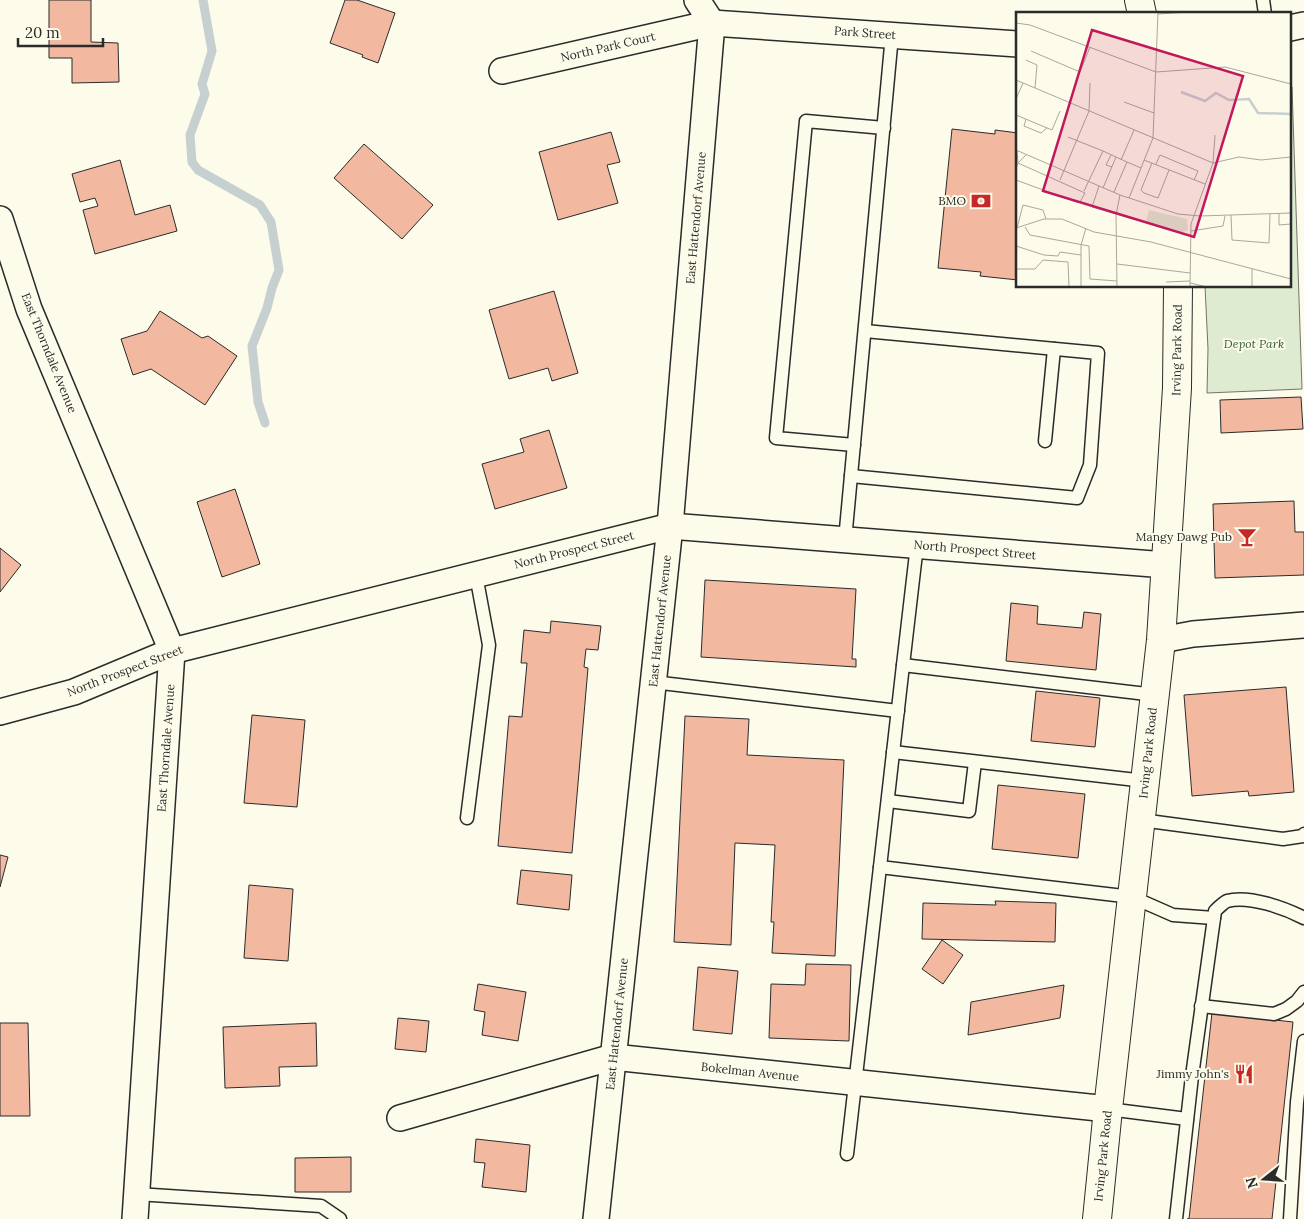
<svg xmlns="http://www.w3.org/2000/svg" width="1304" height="1219" font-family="Lora,serif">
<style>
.green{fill:#deebd1;stroke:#74746e}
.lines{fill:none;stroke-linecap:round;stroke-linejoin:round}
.stream{stroke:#c7d0d0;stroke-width:9}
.building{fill:#f2b8a0;stroke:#2b2b2b}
.service-casing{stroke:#2b2b2b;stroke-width:15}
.minor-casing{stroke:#2b2b2b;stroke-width:28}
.secondary-casing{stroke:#2b2b2b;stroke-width:30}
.service{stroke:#fdfbea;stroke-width:12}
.minor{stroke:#fdfbea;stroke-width:25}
.secondary{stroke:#fdfbea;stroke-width:28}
.labels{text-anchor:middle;stroke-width:4;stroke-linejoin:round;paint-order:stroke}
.street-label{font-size:12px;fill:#2b2b2b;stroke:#fdfbea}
.poi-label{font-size:12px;fill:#2b2b2b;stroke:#fdfbea;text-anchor:end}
.park-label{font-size:12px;font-style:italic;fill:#34623c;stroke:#fdfbea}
.inset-river{fill:none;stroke:#c7d0d0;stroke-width:2.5}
.inset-road{fill:none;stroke:#a9a89e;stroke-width:1}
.view{fill:#c2185b;fill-opacity:0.15;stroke:#c2185b;stroke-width:2.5}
.inset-edge{fill:none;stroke:#2b2b2b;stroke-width:2.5}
</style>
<rect width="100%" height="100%" fill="#fdfbea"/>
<path class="green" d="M1290,84l2,3 10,302 -95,4 1,-44 -3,-63h85z"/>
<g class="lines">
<path class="stream" d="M203,0l9,51 -10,33 3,10 -15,41 2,27 6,8 62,35 11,17 8,48 -7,18 -5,20 -15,38 6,56 7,21"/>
</g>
<g class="building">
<path d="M49,0h42v42l27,1 1,39 -47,1v-25h-23z"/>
<path d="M345,0h12l38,13 -17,50 -16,-6 1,-2 -33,-12z"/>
<path d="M952,129l43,5v-4l23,3v147l-38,-4 1,-4 -43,-4z"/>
<path d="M611,132l9,30 -13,3 11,38 -60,17 -19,-68z"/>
<path d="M364,144l69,61 -31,34 -68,-61z"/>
<path d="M120,160l15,55 35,-10 7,26 -82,23 -12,-44 15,-4 -3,-8 -15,4 -8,-28z"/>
<path d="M554,291l24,82 -26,8 -4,-13 -39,11 -20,-69z"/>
<path d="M160,311l42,27 6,-2 29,20 -32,49 -54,-36 -18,6 -12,-36 26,-8z"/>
<path d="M1301,397l2,32 -82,4 -1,-33z"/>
<path d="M549,430l18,58 -72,21 -13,-45 42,-12 -4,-13z"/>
<path d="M235,489l25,75 -38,13 -25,-75z"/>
<path d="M1294,501l1,31h9v43l-89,3 -2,-74z"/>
<path d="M0,548l21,17 -21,27z"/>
<path d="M705,580l151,9 -4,70h4v8l-155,-10z"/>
<path d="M1011,603l27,3 -1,18 45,4 2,-16 17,2 -5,56 -90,-9z"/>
<path d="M551,621l50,5 -3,24 -12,-1 -2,18 4,1 -16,185 -74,-7 11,-130 13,1 5,-54h-6l3,-33 26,3z"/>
<path d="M1286,687l8,105 -45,4 -1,-5 -56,5 -8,-101z"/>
<path d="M1036,691l64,7 -5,49 -64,-6z"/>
<path d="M252,715l53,5 -8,87 -53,-4z"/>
<path d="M685,716l64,3 -2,36 97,5 -9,196 -63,-3 2,-31h-3l4,-77 -40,-2 -4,102 -57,-3z"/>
<path d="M998,785l87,9 -7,64 -86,-9z"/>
<path d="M0,855l8,2 -8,30z"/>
<path d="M521,870l51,5 -3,35 -52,-6z"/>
<path d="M249,885l44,4 -5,72 -44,-3z"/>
<path d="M995,901l61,2 -1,39 -133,-3 1,-36 73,2z"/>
<path d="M942,940l21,15 -20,29 -21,-15z"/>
<path d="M806,964l45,1 -2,76 -80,-3 2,-54 34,1z"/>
<path d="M698,967l40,4 -6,63 -39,-4z"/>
<path d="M478,984l48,8 -8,49 -36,-6 3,-23 -11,-2z"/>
<path d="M1064,985l-4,33 -92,17 3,-33z"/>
<path d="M1212,1013l81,9 -21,197h-85h2z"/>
<path d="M398,1018l31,3 -3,31 -31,-3z"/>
<path d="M0,1023h28l2,93h-30z"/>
<path d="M316,1023l1,43 -38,1 1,19 -55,2 -2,-61z"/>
<path d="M476,1139l54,6 -4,47 -44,-5 3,-24 -11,-1z"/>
<path d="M351,1157v35h-56v-34z"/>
</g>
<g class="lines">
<defs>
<g id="service">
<path d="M1263,0l2,14"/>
<path d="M1045,441l9,-92"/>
<path d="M854,445l-78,-7 30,-317 78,7"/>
<path d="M851,476l226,22 13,-33 8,-112 -233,-22"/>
<path d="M845,540l47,-505"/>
<path d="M903,665l14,-120"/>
<path d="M653,682l245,29"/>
<path d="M1155,695l-252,-30 -23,202 252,30 41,18 41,3"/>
<path d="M893,752l252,29"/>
<path d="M888,801l81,10 6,-49"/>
<path d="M467,818l22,-173 -13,-70"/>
<path d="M1141,820l142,19 20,-3 1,-2"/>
<path d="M1201,1006l73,8 12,-5 11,-8 7,-9"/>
<path d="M1108,1109l79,10"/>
<path d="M847,1154l33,-287"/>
<path d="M137,1194l184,12 19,13"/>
<path d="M1176,1219l16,-143 23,-165c3,-3 8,-8 12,-10 22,-6 58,7 77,17"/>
<path d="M1290,1219l7,-117 7,-61"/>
</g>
<g id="minor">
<path d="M697,0l15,23"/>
<path d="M1290,28l14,-3"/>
<path d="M502,71l210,-48 306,21"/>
<path d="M0,219l29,90 143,342 -37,568"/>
<path d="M1161,640l32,-6 111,-9"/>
<path d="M0,712l74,-20 98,-41 498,-125 496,39"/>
<path d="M400,1118l213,-61 495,52"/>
<path d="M596,1219l74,-693 42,-503"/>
</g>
<g id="secondary">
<path d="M1139,0l3,14"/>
<path d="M1097,1219l11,-110 53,-469 16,-252 1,-102"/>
</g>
</defs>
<use href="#service" class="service-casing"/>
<use href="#minor" class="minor-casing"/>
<use href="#secondary" class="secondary-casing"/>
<use href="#service" class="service"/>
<use href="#minor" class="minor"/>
<use href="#secondary" class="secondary"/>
</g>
<defs>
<symbol id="bank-bare" viewBox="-9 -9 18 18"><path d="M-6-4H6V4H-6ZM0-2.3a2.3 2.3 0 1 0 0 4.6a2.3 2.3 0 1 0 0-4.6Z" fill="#c62828" stroke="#fdfbea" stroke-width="2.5" paint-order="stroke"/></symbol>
<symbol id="bar-bare" viewBox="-9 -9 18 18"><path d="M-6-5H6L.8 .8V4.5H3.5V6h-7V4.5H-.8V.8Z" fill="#c62828" stroke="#fdfbea" stroke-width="2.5" paint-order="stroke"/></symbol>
<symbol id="restaurant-bare" viewBox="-9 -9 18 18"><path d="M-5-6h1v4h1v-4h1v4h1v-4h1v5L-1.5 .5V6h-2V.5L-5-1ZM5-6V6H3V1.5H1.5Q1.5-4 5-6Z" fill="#c62828" stroke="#fdfbea" stroke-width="2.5" paint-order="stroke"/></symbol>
</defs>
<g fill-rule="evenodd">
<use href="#bank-bare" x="967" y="187" width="28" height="28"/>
<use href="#bar-bare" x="1233" y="523" width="28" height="28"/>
<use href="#restaurant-bare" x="1230" y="1060" width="28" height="28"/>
</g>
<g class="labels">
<g class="street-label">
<text transform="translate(865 33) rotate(4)" y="4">Park Street</text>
<text transform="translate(608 47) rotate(-13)" y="4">North Park Court</text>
<text transform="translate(696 218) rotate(-85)" y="4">East Hattendorf Avenue</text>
<text transform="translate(1177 350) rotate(-89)" y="4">Irving Park Road</text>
<text transform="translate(49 353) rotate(68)" y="4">East Thorndale Avenue</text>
<text transform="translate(574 550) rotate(-14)" y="4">North Prospect Street</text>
<text transform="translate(975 550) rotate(5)" y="4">North Prospect Street</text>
<text transform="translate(660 621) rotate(-84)" y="4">East Hattendorf Avenue</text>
<text transform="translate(125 671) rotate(-21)" y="4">North Prospect Street</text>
<text transform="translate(166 748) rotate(-86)" y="4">East Thorndale Avenue</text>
<text transform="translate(1148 753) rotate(-84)" y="4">Irving Park Road</text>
<text transform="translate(617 1024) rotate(-84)" y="4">East Hattendorf Avenue</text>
<text transform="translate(750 1072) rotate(6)" y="4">Bokelman Avenue</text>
<text transform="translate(1103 1156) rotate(-84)" y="4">Irving Park Road</text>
</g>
<g class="poi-label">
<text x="966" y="205">BMO</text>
<text x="1232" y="541">Mangy Dawg Pub</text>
<text x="1229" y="1078">Jimmy John's</text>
</g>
<g class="park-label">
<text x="1254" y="348">Depot Park</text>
</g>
</g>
<g transform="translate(1016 12)">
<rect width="275" height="275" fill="#fdfbea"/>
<path d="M133,198l38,9 1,11 -5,2 -37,-10z" fill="#deebd1"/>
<path class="inset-river" d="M165,80l24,9 11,-8 13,7 20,-1 9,14 33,1"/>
<path class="inset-road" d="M142,2l30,-2M0,11l14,2 126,47 69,-5 66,17M15,39l49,21 10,-25M10,48l11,5 -2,23M0,68l197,83M0,87l7,-16M108,90l30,11M0,103l36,15 8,-19M10,107l-2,7 17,7 6,-5M52,125l35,14M0,138l104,45 58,19 22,2 91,-3M1,139l1,12 8,-8M95,143l-5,10 6,2M105,148l13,-30M128,148l61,24M111,150l14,6M136,151l-11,27 3,3 14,5 11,-28M197,151l26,-6 22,3 30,-3M140,152l4,-9 38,16 -4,9M0,156l2,-5 67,30 -5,9h-4l-60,-22M44,168l29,-69 1,-28M83,174l-7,21 99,29M87,176l13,-31M68,179l19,-40 24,11 -13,30M113,186l24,-60 5,-126M263,201v12l12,-1M215,203l1,25 37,3 1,-29M9,215l5,8 59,11 1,33 27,2M0,216l28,-9h18l32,13 57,10 140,37M1,216l6,-23 20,5 3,9M175,219l32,-5 2,-10M0,234l28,9 14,1 2,-4 21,3M101,252l73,9M0,257h19l8,-9 25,2 1,25M236,257v18M150,270l24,-1M174,271l17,4M65,275v-42l5,-17M101,275l-1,-72 4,-20M174,275l1,-63 22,-61 2,-28"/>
<path class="view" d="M76,18l151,46 -49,161 -151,-46z"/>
<rect width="275" height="275" class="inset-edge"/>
</g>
<g transform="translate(1264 1179) rotate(253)" stroke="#fdfbea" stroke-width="4" paint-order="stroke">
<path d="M0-4L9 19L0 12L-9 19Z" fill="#2b2b2b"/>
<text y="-8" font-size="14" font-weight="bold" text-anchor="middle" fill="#2b2b2b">N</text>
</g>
<path d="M18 38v8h85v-8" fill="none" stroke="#2b2b2b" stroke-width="2.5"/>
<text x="25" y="38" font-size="15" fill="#2b2b2b" stroke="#fdfbea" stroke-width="4" paint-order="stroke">20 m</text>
</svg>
